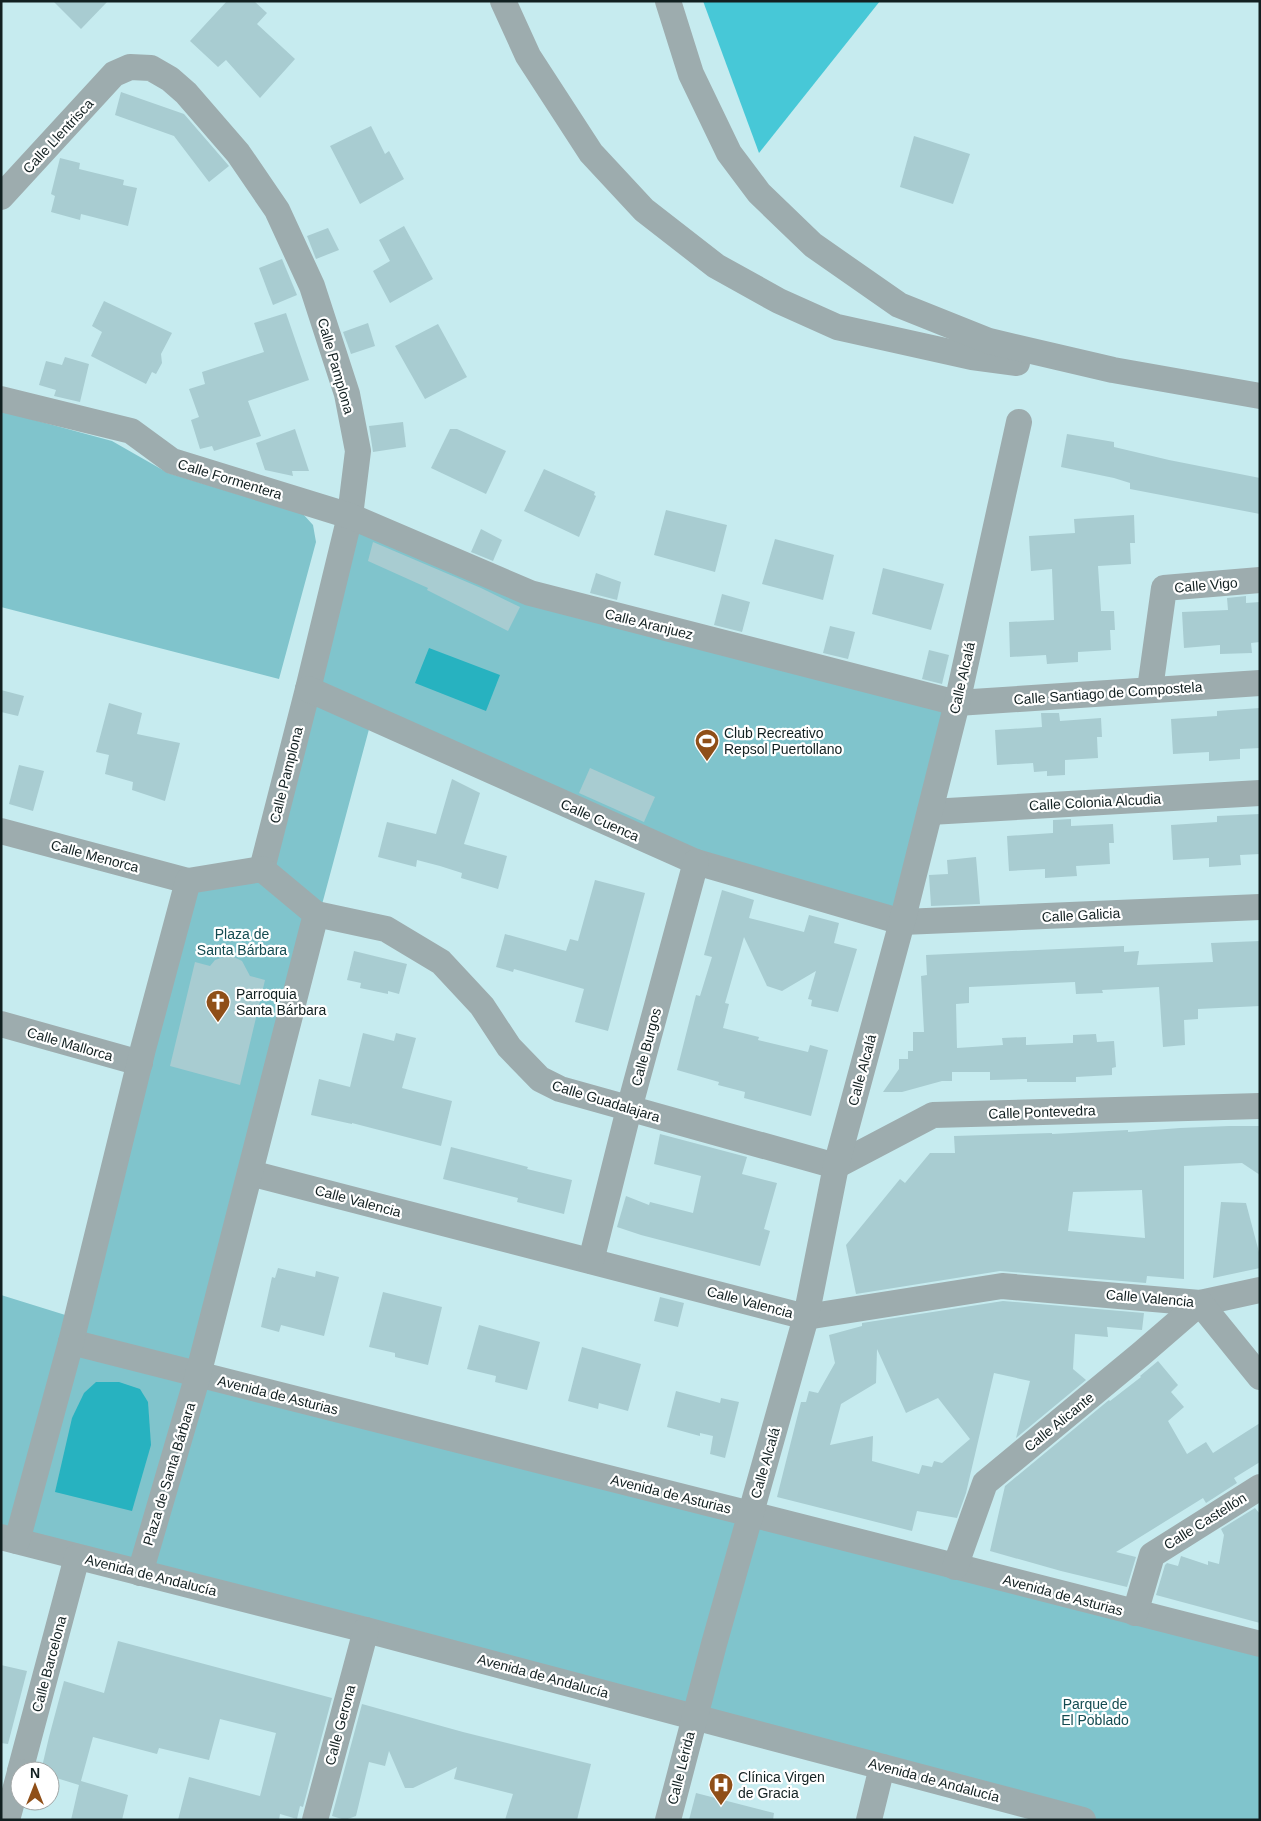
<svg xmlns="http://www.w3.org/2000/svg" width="1261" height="1821" font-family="Helvetica,sans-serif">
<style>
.green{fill:#80c4cc}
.forest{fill:#47c8d7}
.water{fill:#27b2c0}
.building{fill:#a8ccd1;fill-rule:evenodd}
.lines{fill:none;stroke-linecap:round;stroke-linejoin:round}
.minor{stroke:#9dacae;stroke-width:26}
.labels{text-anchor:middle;stroke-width:4.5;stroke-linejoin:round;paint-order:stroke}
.street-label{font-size:14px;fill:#122021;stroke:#fff}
.poi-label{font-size:14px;fill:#122021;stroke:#fff;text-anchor:start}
.park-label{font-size:14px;fill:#134b51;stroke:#fff}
</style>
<rect width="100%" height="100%" fill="#c6ebef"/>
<g class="green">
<path d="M1,411l111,30 56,32 135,41 10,11 3,17 -37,137 -278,-72z"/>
<path d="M350,516l180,77 427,110 -55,219 -206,-60 -324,-144 -122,455 -51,202 1061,269v176h-177l-1082,-283v-242l74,23 113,-437 74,-12z"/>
</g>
<path class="forest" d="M703,1h177l-121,152z"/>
<g class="water">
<path d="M429,648l71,27 -14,36 -71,-28z"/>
<path d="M96,1382h23l21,7 8,13 3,43 -19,66 -77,-19 17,-74 12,-25z"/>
</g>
<g class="building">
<path d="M53,1h55l-27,28z"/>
<path d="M227,1h27l13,12 -10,11 38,35 -35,39 -34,-38 -8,7 -28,-26z"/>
<path d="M121,92l63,22 45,52 -20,16 -35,-46 -59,-21z"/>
<path d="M371,126l14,28 4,-3 15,28 -44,25 -30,-58z"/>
<path d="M914,136l56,18 -17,50 -53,-17z"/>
<path d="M60,158l20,5 -1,6 45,11 -1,5 14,3 -9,38 -47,-12 -1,6 -29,-8 4,-16 -4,-2z"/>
<path d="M404,226l29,53 -43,24 -17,-32 17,-10 -11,-21z"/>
<path d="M328,228l11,22 -23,9 -9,-23z"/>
<path d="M282,259l15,36 -24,10 -14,-37z"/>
<path d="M104,301l68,32 -11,21 1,9 -6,11 -4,-2 -6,12 -55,-28 11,-24 -10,-6z"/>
<path d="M286,313l23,67 -61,21 13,35 -47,15 -2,-5 -12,3 -9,-29 8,-3 -10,-28 16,-5 -3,-12 62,-20 -10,-29z"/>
<path d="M368,323l7,23 -24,8 -8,-22z"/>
<path d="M438,324l29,53 -42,22 -30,-53z"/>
<path d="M65,357l24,7 -9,38 -26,-6 2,-6 -17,-5 7,-24 16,4z"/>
<path d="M403,422l3,25 -33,5 -4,-26z"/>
<path d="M295,429l14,42h-17l1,5 -28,-6 -9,-27z"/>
<path d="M450,429h7l49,22 -20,43 -55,-26z"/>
<path d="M1067,434l47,8v5l55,13 91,18v36l-130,-25v-6l-16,-5 -53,-11z"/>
<path d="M544,469l51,23 -1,3 2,1 -17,41 -55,-26z"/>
<path d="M666,510l61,15 -12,47 -61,-17z"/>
<path d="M1134,515l1,28h-5l1,21 -33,2 3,45h13l1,19h-5l1,20 -33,2v10l-31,2 -1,-9 -36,2 -1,-35 45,-2 -2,-51 -21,2 -2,-35 46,-3 -1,-14z"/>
<path d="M481,529l21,11 -9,21 -22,-9z"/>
<path d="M775,539l59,16 -11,45 -61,-16z"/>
<path d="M373,542l108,46 39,19 -12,24 -81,-41 1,-2 -60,-27z"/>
<path d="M883,568l61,16 -13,46 -59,-16z"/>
<path d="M596,573l25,9 -4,18 -27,-7z"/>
<path d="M722,594l28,8 -8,30 -28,-7z"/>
<path d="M1246,596v7l14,-1v40l-9,1 1,10 -32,1v-9l-36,3 -2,-36 46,-2 -1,-12z"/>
<path d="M830,626l25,6 -7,27 -25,-6z"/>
<path d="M929,650l20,5 -7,29 -20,-5z"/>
<path d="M1,690l23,6 -6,20 -17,-4z"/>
<path d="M109,703l33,10 -5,21 43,9 -15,58 -33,-11 1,-8 -28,-8 4,-19 -13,-3z"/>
<path d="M1260,708v40l-20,1v10l-31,2v-9l-36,2 -2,-35 46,-3v-5z"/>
<path d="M1041,713h18l1,8 41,-3 1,19h-5l1,21 -33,2v15l-18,1v-5l-13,1 -1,-9 -36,2 -2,-35 47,-3z"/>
<path d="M19,765l25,6 -11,40 -24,-7z"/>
<path d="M590,768l65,29 -11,25 -65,-29z"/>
<path d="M452,779l28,14 -16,51 43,12 -9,33 -37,-11 1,-5 -22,-7 -23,-6 -1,7 -38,-10 9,-35 49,12z"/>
<path d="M1260,814v40l-20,1 1,10 -32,2v-9l-36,2 -2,-35 46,-3v-6z"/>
<path d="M1071,819v7l42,-2 1,19h-5l1,21 -34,2 1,10 -32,2v-9l-36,2 -2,-35 46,-3v-13z"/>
<path d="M976,857l4,47 -49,2 -2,-31 19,-1 -1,-14z"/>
<path d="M595,880l50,13 -37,138 -33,-9 9,-33 -70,-20 -1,3 -17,-5 9,-33 61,17 4,-12 8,2z"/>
<path d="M722,890l32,10 -5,18 55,14 5,-17 30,8 -5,20 23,6 -19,63 -27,-6 1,-6 -4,-1 8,-28 -34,20 -15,-5 -23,-49 -19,66 4,1 -6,24 36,9 -1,3 50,12 2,-7 18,5 -17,66 -67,-18 1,-6 -27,-7 1,-3 -42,-12 19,-75 4,1 12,-39 -8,-2z"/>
<path d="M1260,941v65l-62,3v10l-14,1 1,25 -22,2 -4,-60 -57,3 1,3 -27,1 -1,-12 -106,5v16l-13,1 1,44 46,-3 -1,-7 24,-1v8l47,-2v-8l23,-1 1,8 17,-1 2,26 -4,1v7l-36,2v5h-49v-3l-37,1v-8h-38v9h-10l-40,11h-19l16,-23v-10h9v-8h5v-19h11l-3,-56 6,-1 -1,-20 198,-9v6l15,-1 -2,14 76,-3 -2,-19z"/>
<path d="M354,951l53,13 -8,30 -11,-3v3l-28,-6 1,-5 -14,-3z"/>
<path d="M224,957h10l8,4 8,15 15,4 -25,105 -70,-19 25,-104 15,4 5,-6z"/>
<path d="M363,1033l31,8 2,-8 20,5 -14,50 50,13 -11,45 -89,-23v1l-41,-9 8,-36 31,8z"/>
<path d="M1229,1126h31v49l-18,-12 -58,3v113l-37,-3 -1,7 -146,-12 -144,23 -10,-49 54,-66 5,4 25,-30h25l-1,-17 98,-3v1l76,-4v2l52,-4zM1142,1190l3,48 -77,-7 5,-39z"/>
<path d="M660,1134l87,23 -5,17 35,9 -13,46 6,2 -10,35 -119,-31 -24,-8 9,-31 23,9 1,-3 43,11 8,-37 -47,-12z"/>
<path d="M451,1147l77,20 -1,2 45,11 -8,34 -47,-12 1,-4 -75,-19z"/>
<path d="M1221,1202l25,1 14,53v12l-47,10z"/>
<path d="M278,1268l37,9 1,-6 23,6 -15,59 -43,-11 -2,7 -18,-5 11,-50 3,1z"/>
<path d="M383,1292l59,15 -14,58 -33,-8v-4l-26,-6z"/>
<path d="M660,1297l24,6 -6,24 -24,-6z"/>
<path d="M1003,1301l141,12 -2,17 -35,-3 1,10 -33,-3 -2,35 13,11 -70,58 14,-57 -36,-8 -28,120 -9,25 -40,-7 -5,20 -135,-34 24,-95h5l3,-11 9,2 17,-30 -6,-28 33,-9v-3zM877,1349l29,64 32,-15 32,41 -28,24 -8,-2 -2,6 -10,-2 -3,9 -47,-13 1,-25 -43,9 11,-41 35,-21z"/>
<path d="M479,1325l61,17 -13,48 -32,-8 1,-6 -29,-7z"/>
<path d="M582,1347l59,17 -13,47 -29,-8 -1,6 -30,-8z"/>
<path d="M1158,1361l20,24 -7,7 13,15 -16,14 19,33 19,-12 7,11 47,-30v39l-26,16 3,5 -31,20 -3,-5 -87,54 20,5 -9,30 -66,-16 -71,-20 15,-65 104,-86 1,1 31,-24 -1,-1z"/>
<path d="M676,1391l44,12 1,-5 18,4 -14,56 -15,-4 3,-18 -13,-3v3l-33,-9z"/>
<path d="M1255,1508l5,6v109l-104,-28 9,-30 2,-2 11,3 3,-10 27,9v-4l11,3 5,-29 -3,-6z"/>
<path d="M118,1641l214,57 -29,109 -3,-1 -3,13 -17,-5 -1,6h-101l11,-43 71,19 16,-63 -56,-14 -11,41 -50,-12 -2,6 -64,-17 -12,44 47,14 -6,25h-51l8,-35 -29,-9v-5h-9l8,-34 15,-56 40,12z"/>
<path d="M1,1665l26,6 -19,73 -7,-1z"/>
<path d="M362,1704l101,28 128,32 -14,56h-72l8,-26 -59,-15 3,-12 -44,21h-8l-16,-37 -4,15 -16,-4 -13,54 -11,4 -13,-4z"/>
<path d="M696,1793l78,20 -1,7h-84z"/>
</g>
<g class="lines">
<g class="minor">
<path d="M503,1l25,55 63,97 53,57 72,56 63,35 58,26 135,30 45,6"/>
<path d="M668,1l23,73 38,79 30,40 54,52 86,60 90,36 124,29 147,26"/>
<path d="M1,197l113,-123 16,-7 21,1 19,11 16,14 52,60 39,57 35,76 35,108 11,57 -8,65 -42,173 -46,180"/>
<path d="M1,399l130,32 41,30 178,55 180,77 427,110 303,-20"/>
<path d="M308,689l388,173 206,60 358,-15"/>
<path d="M1150,689l14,-101 96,-8"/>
<path d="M930,812l330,-19"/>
<path d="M1,831l187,50"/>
<path d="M316,914l70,15 55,33 41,44 27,41 31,32 20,10 276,77 97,-51 327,-9"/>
<path d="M1,1024l139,39"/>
<path d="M250,1173l556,144 196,-31 198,17 60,-13"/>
<path d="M591,1261l38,-152 67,-247"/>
<path d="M71,1342l680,172 509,130"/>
<path d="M1,1537l365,93 717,190"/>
<path d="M17,1541l54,-199 72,-293 45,-168 74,-12 54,45 -118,461 -58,198"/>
<path d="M955,1567l30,-84 156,-129 59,-51 60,74"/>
<path d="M1135,1613l17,-58 108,-68"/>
<path d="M20,1771l57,-214"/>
<path d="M7,1820l13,-48"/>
<path d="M315,1820l51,-190"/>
<path d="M668,1820l46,-176 92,-327 30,-151 66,-244 55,-219 62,-281"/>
<path d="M869,1820l13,-53"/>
</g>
</g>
<defs>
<symbol id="stadium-pin" viewBox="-11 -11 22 30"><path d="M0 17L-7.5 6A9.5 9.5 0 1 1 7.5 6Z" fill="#8f4f18" stroke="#fff"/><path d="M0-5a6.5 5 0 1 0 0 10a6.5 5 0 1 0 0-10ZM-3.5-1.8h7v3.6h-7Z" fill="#fff"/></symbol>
<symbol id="church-pin" viewBox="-11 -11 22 30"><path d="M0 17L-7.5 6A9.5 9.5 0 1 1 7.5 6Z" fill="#8f4f18" stroke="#fff"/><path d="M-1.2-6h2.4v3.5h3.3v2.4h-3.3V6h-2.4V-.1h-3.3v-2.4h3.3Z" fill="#fff"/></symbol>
<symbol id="hospital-pin" viewBox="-11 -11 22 30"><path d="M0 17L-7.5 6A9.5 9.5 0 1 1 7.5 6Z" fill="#8f4f18" stroke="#fff"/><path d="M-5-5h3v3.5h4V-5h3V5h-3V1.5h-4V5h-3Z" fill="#fff"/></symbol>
</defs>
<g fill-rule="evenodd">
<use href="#stadium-pin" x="693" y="727" width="28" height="38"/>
<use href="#church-pin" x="204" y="988" width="28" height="38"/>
<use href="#hospital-pin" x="707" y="1771" width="28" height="38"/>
</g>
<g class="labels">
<g class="street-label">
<text transform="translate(58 136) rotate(-47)" y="5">Calle Llentrisca</text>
<text transform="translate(336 366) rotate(74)" y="5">Calle Pamplona</text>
<text transform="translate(230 479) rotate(17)" y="5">Calle Formentera</text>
<text transform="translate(1206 585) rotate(-5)" y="5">Calle Vigo</text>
<text transform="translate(649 624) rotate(14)" y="5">Calle Aranjuez</text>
<text transform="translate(962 678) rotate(-77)" y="5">Calle Alcalá</text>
<text transform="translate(1108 693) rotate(-4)" y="5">Calle Santiago de Compostela</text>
<text transform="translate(286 775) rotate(-76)" y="5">Calle Pamplona</text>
<text transform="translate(1095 802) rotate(-3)" y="5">Calle Colonia Alcudia</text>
<text transform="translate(600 820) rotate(24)" y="5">Calle Cuenca</text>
<text transform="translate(95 856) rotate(15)" y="5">Calle Menorca</text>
<text transform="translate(1081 915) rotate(-3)" y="5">Calle Galicia</text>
<text transform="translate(70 1044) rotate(16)" y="5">Calle Mallorca</text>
<text transform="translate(646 1047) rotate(-75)" y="5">Calle Burgos</text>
<text transform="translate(862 1070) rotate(-75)" y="5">Calle Alcalá</text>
<text transform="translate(606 1101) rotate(17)" y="5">Calle Guadalajara</text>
<text transform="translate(1042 1112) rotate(-2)" y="5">Calle Pontevedra</text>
<text transform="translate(358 1201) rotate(15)" y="5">Calle Valencia</text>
<text transform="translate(1150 1298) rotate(5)" y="5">Calle Valencia</text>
<text transform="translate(750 1302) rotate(15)" y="5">Calle Valencia</text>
<text transform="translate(278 1395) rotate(14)" y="5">Avenida de Asturias</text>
<text transform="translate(1059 1422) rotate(-39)" y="5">Calle Alicante</text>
<text transform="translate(765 1463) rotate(-74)" y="5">Calle Alcalá</text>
<text transform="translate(169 1474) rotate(-73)" y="5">Plaza de Santa Bárbara</text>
<text transform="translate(671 1494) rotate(14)" y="5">Avenida de Asturias</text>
<text transform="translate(1205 1521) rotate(-32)" y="5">Calle Castellón</text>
<text transform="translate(151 1575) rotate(14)" y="5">Avenida de Andalucía</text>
<text transform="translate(1063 1595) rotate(15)" y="5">Avenida de Asturias</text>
<text transform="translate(49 1664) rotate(-75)" y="5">Calle Barcelona</text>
<text transform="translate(543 1676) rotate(15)" y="5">Avenida de Andalucía</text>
<text transform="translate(340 1725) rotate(-75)" y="5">Calle Gerona</text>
<text transform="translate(681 1768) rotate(-76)" y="5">Calle Lérida</text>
<text transform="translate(934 1780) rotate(15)" y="5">Avenida de Andalucía</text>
</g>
<g class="poi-label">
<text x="724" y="738">Club Recreativo<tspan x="724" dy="16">Repsol Puertollano</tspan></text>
<text x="236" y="999">Parroquia<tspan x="236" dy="16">Santa Bárbara</tspan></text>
<text x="738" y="1782">Clínica Virgen<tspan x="738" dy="16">de Gracia</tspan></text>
</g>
<g class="park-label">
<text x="242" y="939">Plaza de<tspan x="242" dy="16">Santa Bárbara</tspan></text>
<text x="1095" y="1709">Parque de<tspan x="1095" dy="16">El Poblado</tspan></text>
</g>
</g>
<rect width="1261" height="1821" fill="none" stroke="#122021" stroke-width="5"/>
<g transform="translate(35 1786)"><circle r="24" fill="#ffffff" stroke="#a0a6a6"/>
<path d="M0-4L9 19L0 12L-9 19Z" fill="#8f4f18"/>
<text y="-8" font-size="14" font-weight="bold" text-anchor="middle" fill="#122021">N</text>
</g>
</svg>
